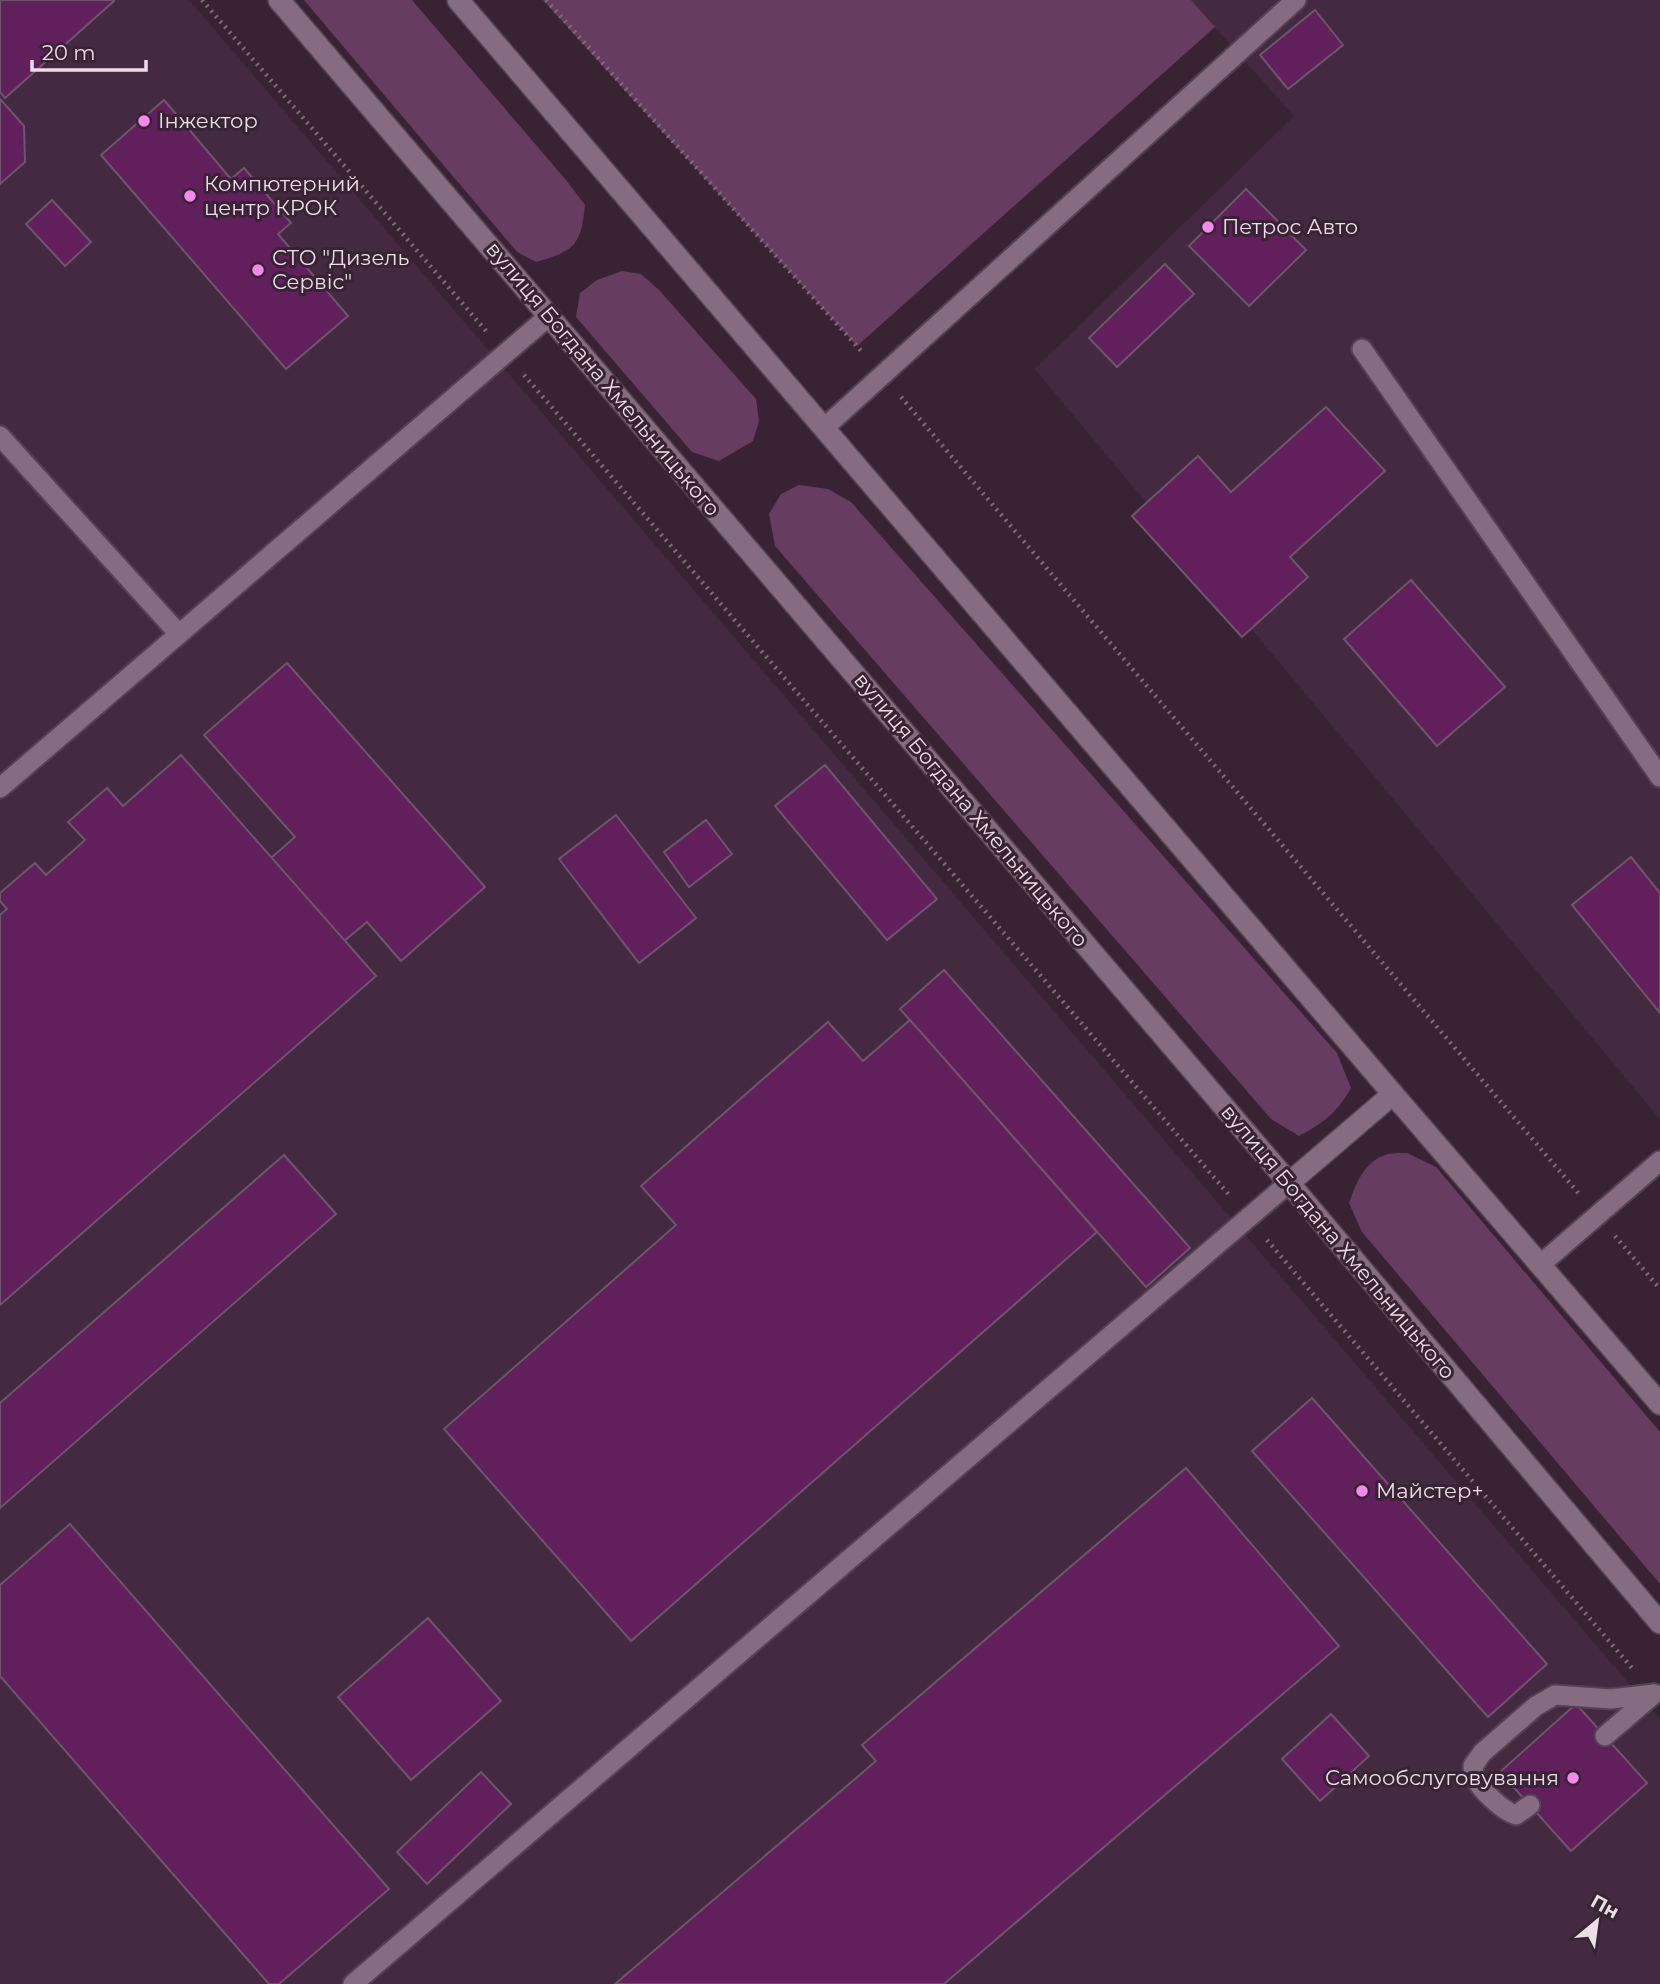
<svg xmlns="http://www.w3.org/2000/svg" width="1660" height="1984" font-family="Montserrat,sans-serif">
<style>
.built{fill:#442a40}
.green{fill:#663c61}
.building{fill:#611f5b;stroke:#6e566a;stroke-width:2}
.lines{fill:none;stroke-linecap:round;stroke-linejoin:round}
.service-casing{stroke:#544251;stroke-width:23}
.tertiary-casing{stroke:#544251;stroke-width:24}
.path{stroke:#7e6c7b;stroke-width:4.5;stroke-dasharray:2 5;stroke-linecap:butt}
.service{stroke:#856c81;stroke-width:19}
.tertiary{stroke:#856c81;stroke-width:21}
.poi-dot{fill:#f788eb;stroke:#382335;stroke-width:2.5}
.labels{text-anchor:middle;stroke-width:6;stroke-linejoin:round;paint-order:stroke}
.poi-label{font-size:21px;fill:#ecdde9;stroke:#382335;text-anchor:start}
.street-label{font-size:21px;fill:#ecdde9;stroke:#382335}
</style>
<rect width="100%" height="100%" fill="#382335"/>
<g class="built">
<path d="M0,0h189l1471,1720v264h-1660z"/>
<path d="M1191,0h469v1119l-625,-750 259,-253z"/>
</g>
<g class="green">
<path d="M304,0h108l154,180 19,25c-4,41 -11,46 -49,57l-19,-10z"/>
<path d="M543,0h648l24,27 -358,319z"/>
<path d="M622,271l19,3 18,16 97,109 3,22 -6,20 -34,20 -27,-9 -116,-135 4,-24 17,-13z"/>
<path d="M799,485l29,4 23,13 486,551 14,35c-14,25 -28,35 -52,48l-28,-17 -496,-573 -6,-32 12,-20z"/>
<path d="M1407,1153l29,14 224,265v152l-298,-352 -13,-29c7,-19 15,-41 36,-48 6,-2 15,-2 22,-2z"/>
</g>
<g class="building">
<path d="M0,0h114v1l-109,97 -5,-6z"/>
<path d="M1315,10l28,35 -55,44 -28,-34z"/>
<path d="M0,99l24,27 1,36 -25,22z"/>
<path d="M164,100l67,79 13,-11 47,55 -13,11 70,82 -62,53 -185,-214z"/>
<path d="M1246,189l60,61 -57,56 -60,-60z"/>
<path d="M52,200l39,42 -26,24 -39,-42z"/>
<path d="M1165,264l29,30 -77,73 -28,-29z"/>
<path d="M1326,407l59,64 -95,86 18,20 -66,60 -110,-121 66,-60 33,36z"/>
<path d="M1411,580l94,107 -68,59 -93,-107z"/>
<path d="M287,663l198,224 -84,74 -34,-39 -23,19 -73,-83 24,-21 -91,-102z"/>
<path d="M181,755l195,221 -376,329v-390l7,-6 -7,-8v-8l35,-30 11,12 39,-35 -17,-18 39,-34 16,18z"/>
<path d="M825,765l112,134 -50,41 -112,-134z"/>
<path d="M616,815l80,103 -57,45 -80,-104z"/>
<path d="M706,820l26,34 -43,33 -25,-35z"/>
<path d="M1631,857l29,36v120l-88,-108z"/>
<path d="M944,970l246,278 -44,39 -246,-278z"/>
<path d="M910,1020l187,212 -466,409 -187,-212 232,-204 -35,-39 187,-164 35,39z"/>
<path d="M284,1155l52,59 -336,294v-105z"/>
<path d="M1312,1398l235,266 -59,53 -236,-266z"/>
<path d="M1186,1468l153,178 -395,338h-329l261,-223 -14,-16z"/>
<path d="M70,1524l319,365 -110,95h-10l-269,-308v-91z"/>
<path d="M428,1618l73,83 -90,79 -73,-83z"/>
<path d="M1576,1704l71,79 -76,68 -71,-79z"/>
<path d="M1331,1714l38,42 -49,45 -38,-42z"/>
<path d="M481,1772l30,32 -84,80 -30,-32z"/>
</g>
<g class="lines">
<defs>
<g id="service">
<path d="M1362,349l298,428"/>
<path d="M824,428l472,-428"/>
<path d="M0,436l179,198"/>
<path d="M0,788l549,-472"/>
<path d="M1540,1265l120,-104"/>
<path d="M1605,1736l49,-42"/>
<path d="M1530,1805l-14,10c-13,-4 -36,-25 -41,-38 -1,-3 -2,-7 -2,-11l9,-13 54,-47 19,-11 56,4 43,-5"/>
<path d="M353,1984l936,-801"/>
</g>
<g id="tertiary">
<path d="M279,0l1010,1183 371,440"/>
<path d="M458,0l935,1094 267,310"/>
<path d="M1289,1183l104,-89"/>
</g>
</defs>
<use href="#service" class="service-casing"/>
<use href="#tertiary" class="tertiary-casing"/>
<g class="path">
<path d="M202,0l284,331"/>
<path d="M546,0l317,353"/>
<path d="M524,375l706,821"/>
<path d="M901,397l679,798"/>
<path d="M1615,1236l45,53"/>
<path d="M1267,1240l365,428"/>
</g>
<use href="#service" class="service"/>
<use href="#tertiary" class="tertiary"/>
</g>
<g class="poi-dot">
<circle cx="144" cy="121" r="7"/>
<circle cx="190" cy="196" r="7"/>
<circle cx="1208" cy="227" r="7"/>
<circle cx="258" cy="270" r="7"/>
<circle cx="1362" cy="1491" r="7"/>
<circle cx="1573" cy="1778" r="7"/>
</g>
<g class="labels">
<g class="poi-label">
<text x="158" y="128">Інжектор</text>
<text x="204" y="191">Компютерний<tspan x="204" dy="24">центр КРОК</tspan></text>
<text x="1222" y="234">Петрос Авто</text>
<text x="272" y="265">СТО "Дизель<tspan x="272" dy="24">Сервіс"</tspan></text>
<text x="1376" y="1498">Майстер+</text>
<text x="1559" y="1785" text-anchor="end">Самообслуговування</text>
</g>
<g class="street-label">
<text transform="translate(603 379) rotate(50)" y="7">вулиця Богдана Хмельницького</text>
<text transform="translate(971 810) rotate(50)" y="7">вулиця Богдана Хмельницького</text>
<text transform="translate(1338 1242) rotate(50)" y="7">вулиця Богдана Хмельницького</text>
</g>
</g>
<g transform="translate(1597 1921) rotate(29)" stroke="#382335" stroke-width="5" paint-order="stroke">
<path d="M0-5L12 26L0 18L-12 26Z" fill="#ecdde9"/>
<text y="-10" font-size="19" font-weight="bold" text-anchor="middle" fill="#ecdde9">Пн</text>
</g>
<path d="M32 60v10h114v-10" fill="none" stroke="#ecdde9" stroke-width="3.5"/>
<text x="42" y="60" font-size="21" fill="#ecdde9" stroke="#382335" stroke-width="5" paint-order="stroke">20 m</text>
</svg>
